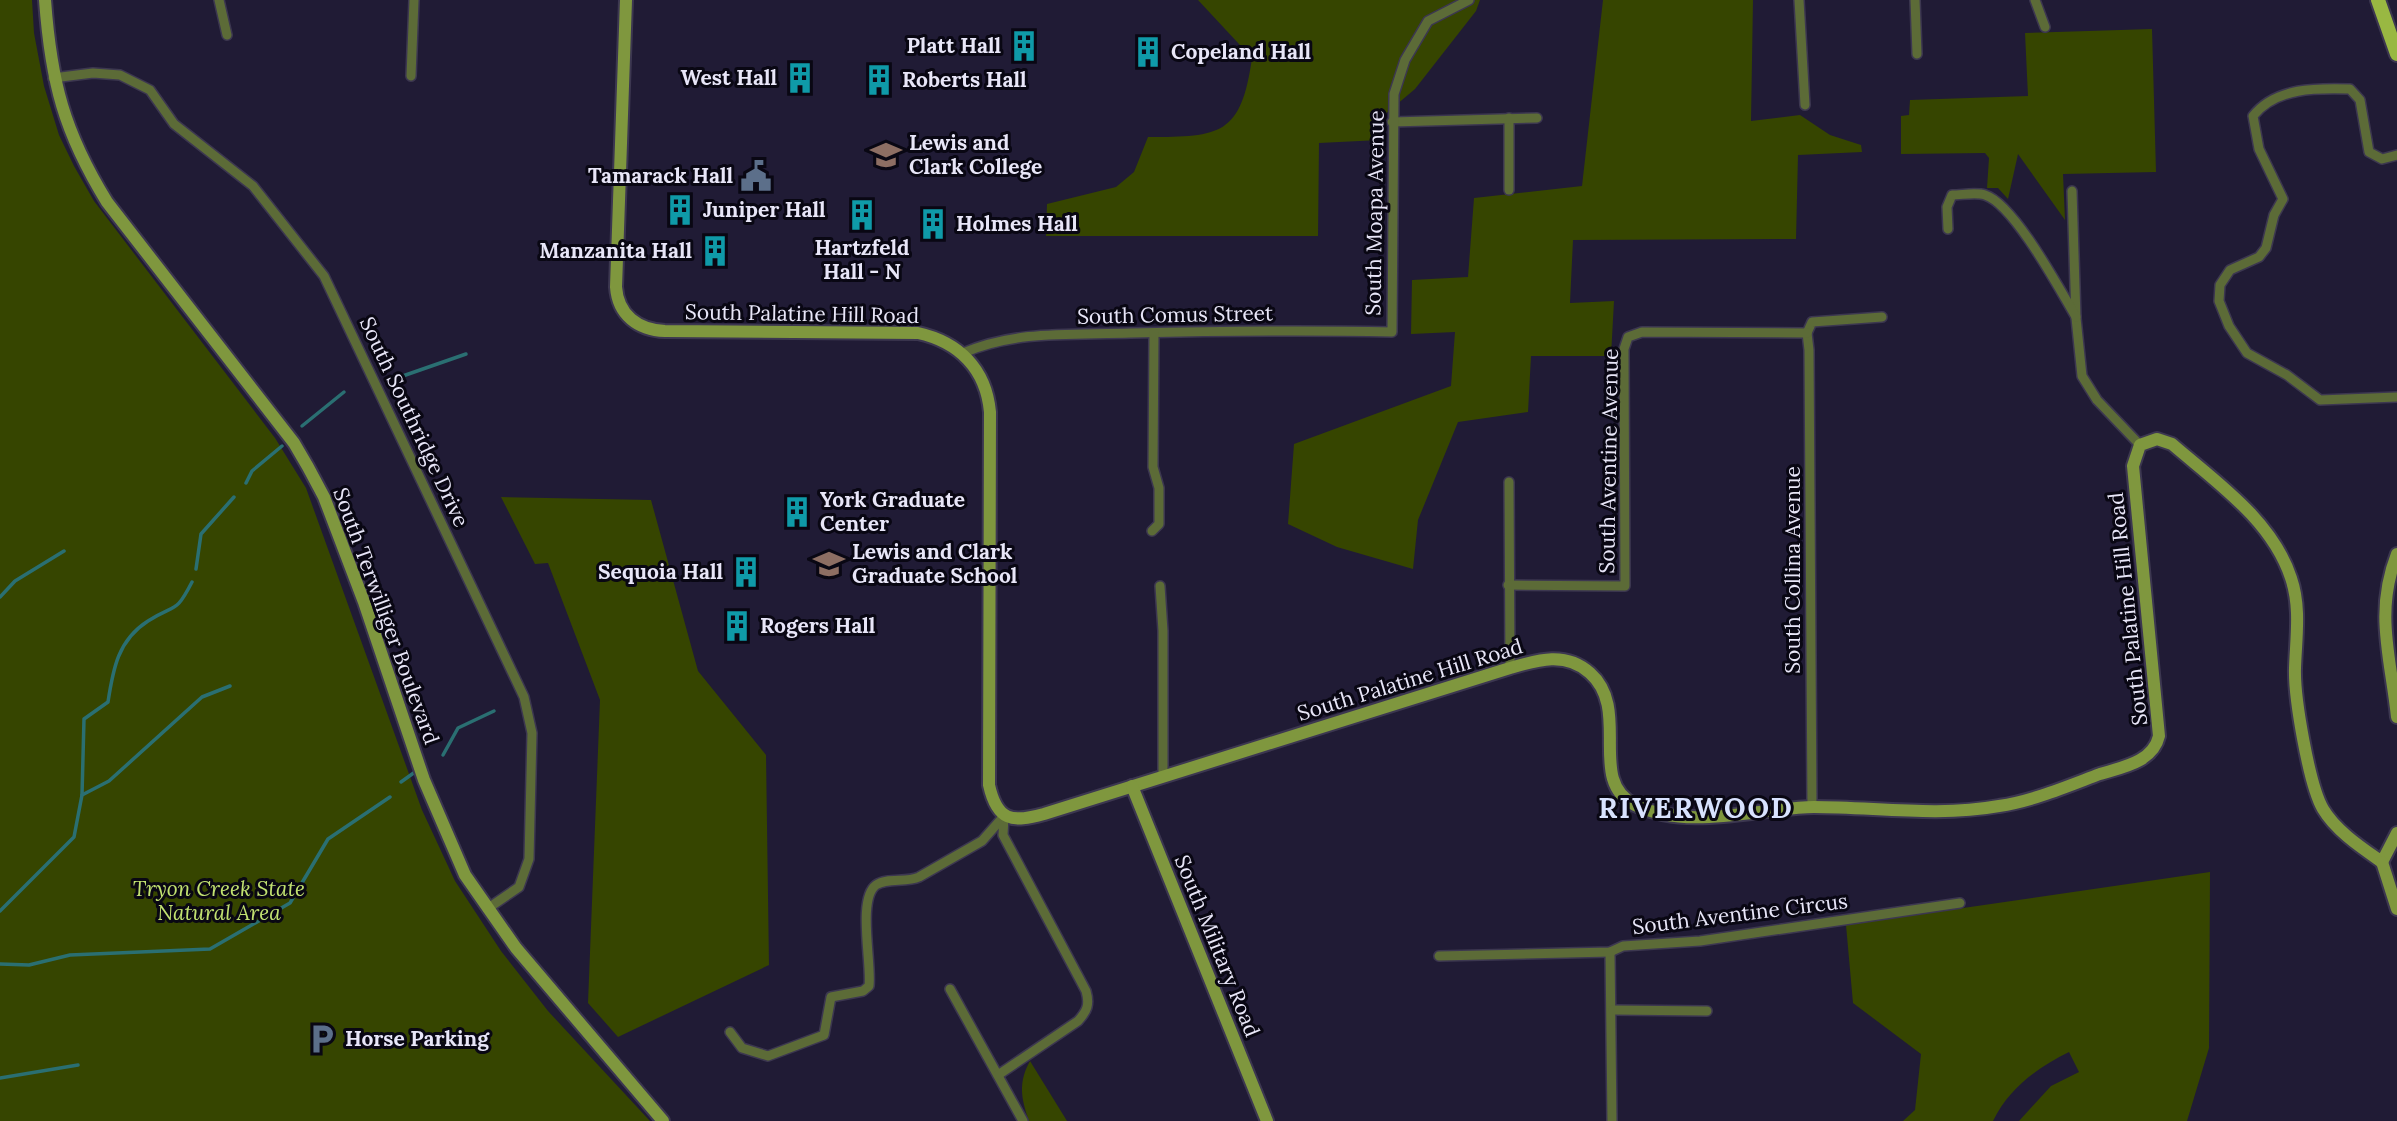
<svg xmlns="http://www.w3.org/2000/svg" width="2397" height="1121" font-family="Lora,serif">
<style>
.green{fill:#364500}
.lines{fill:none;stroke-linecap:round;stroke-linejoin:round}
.stream{stroke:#2a6f72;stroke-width:3.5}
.street-casing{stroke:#3c3750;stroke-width:12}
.secondary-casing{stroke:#3c3750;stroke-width:16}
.primary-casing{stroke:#3c3750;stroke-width:18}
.street{stroke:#5c6b37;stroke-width:9}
.secondary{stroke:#7f973e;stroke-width:12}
.primary{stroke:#99b842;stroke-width:14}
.labels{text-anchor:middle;stroke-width:6;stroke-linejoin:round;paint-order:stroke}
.poi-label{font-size:21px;font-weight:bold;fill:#e8e6f8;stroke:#090713;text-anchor:start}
.street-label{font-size:21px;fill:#e8e6f8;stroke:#090713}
.park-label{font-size:21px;font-style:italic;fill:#c2e271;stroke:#090713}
.district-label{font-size:28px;font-weight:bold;letter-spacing:2px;fill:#d8e2fe;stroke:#090713}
</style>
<rect width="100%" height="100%" fill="#201b35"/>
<g class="green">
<path d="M0,0h32l2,33 10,53 15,49 15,31 20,35 181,237 31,50 116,322 33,71 46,70 47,60 102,110h-650z"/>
<path d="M1198,0h282l-4,11 -61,78 -32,27 -3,24 -61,3 -1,93h-272l1,-32 69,-17 18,-15 14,-35c73,0 93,-2 104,-79z"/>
<path d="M1603,0h150l-2,121 49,-6 30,20 31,10 1,7 -64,3 -2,84 -223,1 -3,63 44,-2 -3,55h-80l-3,56 -70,10 -40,98 -5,49 -76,-22 -49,-23 6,-80 157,-58 4,-54 -44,2 1,-54 56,-3 6,-79 108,-12z"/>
<path d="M2152,29l4,143 -93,2 2,46 -47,-66 -10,45 -10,-11h-11l2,-30 -4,-5 -84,1v-38l8,-1 1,-15 118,-4 -3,-63z"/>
<path d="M501,497l150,3 47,171 68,84 3,210 -151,72 -30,-34 12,-303 -52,-137 -13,1z"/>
<path d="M2210,872l-1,176 -22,73h-168l32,-35 28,-14 -10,-20c-32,16 -60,36 -76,69h-90l12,-11 6,-56 -68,-51 -7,-78z"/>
<path d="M1030,1061l37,60h-38c-8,-22 -11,-39 1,-60z"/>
</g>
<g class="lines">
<g class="stream">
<path d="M397,378l69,-24"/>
<path d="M302,426l42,-34"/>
<path d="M246,483l6,-12 30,-25"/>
<path d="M196,569l5,-35 33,-37"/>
<path d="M0,597l15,-16 49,-30"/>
<path d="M443,755l15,-27 36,-17"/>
<path d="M401,782l14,-10"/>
<path d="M82,795l27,-14 93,-84 28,-11"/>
<path d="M0,911l74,-74 8,-42 2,-76 24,-17c5,-33 10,-62 40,-81 28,-18 27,-6 44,-39"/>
<path d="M0,964l29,1 41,-10 140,-6 80,-46 38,-64 62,-42"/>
<path d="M0,1078l78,-13"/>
</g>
<defs>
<g id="street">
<path d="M219,0l8,35"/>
<path d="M1799,0l6,105"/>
<path d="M1915,0l2,54"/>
<path d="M2035,0l10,27"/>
<path d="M411,76l3,-76"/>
<path d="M53,78l40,-5 27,2 30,15 24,34 79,62 71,90 200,421 8,36 -3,126 -10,28 -32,22"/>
<path d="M1509,118v72"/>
<path d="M1392,122l145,-4"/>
<path d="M2397,155l-15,4 -13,-7 -9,-52 -10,-11c-33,-1 -74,-2 -97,27l6,33 24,50 -9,16 -8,33 -7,9 -29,13 -10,15 -1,16 10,25 18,27 40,22 33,25 77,-3"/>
<path d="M2072,191l4,127 6,58 15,24 43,45"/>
<path d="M1948,229l-1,-22 5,-12c10,0 24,-3 33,0 29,9 75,95 91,122"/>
<path d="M1807,333l2,17 3,457"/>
<path d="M1807,333l5,-11 70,-5"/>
<path d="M963,353c53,-23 110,-18 168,-20 87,-2 173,-3 261,-1l2,-238 11,-34 23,-39 41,-21"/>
<path d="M1509,482l1,186"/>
<path d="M1152,531l7,-7v-36l-6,-21 1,-134"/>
<path d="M1508,585l117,1 -1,-237 4,-12 14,-5 165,1"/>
<path d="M1160,586l3,45v145"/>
<path d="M1610,952l2,169"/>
<path d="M1439,956l171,-4 13,-6 77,-5 260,-38"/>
<path d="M950,989l73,132"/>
<path d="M1613,1010l94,1"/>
<path d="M730,1032l12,16 26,8 56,-21 7,-38 32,-6 6,-5c3,-22 -12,-87 7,-101 11,-8 30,-2 43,-8l63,-36 22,-25"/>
<path d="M998,1075l80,-54c9,-10 12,-16 8,-30l-83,-156 1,-18"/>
</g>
<g id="secondary">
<path d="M45,0c6,82 19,132 62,202l187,241 14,24 16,30 40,105 60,178 41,95 51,73 147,173"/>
<path d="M626,0l-10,287c2,28 22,43 49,44l253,2c41,9 68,36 72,79l-1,373c8,36 23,38 55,29l466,-146c27,-8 56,-17 80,5 42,37 -4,108 45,132 56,26 121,3 179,2 61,0 124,10 185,-1 34,-5 69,-20 101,-32 23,-7 53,-12 59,-38l-26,-270 7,-21 17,-6 15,5c44,38 100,76 119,134 10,29 5,60 4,90 -1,29 14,117 28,141 13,22 39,39 59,53l15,-29"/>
<path d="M2397,554c-23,59 -6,104 0,163"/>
<path d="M1132,786l135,335"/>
<path d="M2382,862l15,47"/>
</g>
<path id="primary" d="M2378,0l19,54"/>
</defs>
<use href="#street" class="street-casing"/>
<use href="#secondary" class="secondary-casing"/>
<use href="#primary" class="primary-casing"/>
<use href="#street" class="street"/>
<use href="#secondary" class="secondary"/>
<use href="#primary" class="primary"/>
</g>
<defs>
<symbol id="building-bare" viewBox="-9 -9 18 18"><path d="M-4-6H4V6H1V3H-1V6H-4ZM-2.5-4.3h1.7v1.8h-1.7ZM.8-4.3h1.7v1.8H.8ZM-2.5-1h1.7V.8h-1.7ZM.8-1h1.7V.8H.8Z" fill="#0f9aa8" stroke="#090713" stroke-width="2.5" paint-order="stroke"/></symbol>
<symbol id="university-bare" viewBox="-9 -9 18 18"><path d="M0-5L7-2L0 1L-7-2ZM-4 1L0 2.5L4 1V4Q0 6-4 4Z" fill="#8d6e63" stroke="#090713" stroke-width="2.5" paint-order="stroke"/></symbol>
<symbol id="civic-bare" viewBox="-9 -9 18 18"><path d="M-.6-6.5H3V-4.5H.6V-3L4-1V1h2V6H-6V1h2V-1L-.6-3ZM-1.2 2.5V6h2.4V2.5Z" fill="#5c6f8a" stroke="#090713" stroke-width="2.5" paint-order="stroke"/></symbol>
<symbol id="parking-bare" viewBox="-9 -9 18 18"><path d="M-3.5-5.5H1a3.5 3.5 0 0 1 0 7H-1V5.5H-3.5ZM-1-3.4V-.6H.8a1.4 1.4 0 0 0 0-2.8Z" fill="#5c6f8a" stroke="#090713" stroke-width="2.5" paint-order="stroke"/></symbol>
</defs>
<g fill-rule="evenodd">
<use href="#building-bare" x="1002" y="24" width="44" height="44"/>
<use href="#building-bare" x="1126" y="30" width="44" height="44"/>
<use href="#building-bare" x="778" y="56" width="44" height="44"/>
<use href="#building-bare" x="857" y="58" width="44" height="44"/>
<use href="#university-bare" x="864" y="133" width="44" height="44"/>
<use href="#civic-bare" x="734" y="154" width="44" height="44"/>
<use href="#building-bare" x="658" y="188" width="44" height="44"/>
<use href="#building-bare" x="840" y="193" width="44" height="44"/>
<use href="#building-bare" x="911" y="202" width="44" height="44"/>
<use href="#building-bare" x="693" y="229" width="44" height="44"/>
<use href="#building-bare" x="775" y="490" width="44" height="44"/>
<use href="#university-bare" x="807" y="542" width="44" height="44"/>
<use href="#building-bare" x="724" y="550" width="44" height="44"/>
<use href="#building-bare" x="715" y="604" width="44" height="44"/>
<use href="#parking-bare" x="300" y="1017" width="44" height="44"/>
</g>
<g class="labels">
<g class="poi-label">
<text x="1001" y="53" text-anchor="end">Platt Hall</text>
<text x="1171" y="59">Copeland Hall</text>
<text x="777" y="85" text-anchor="end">West Hall</text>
<text x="902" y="87">Roberts Hall</text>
<text x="909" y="150">Lewis and<tspan x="909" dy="24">Clark College</tspan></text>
<text x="733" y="183" text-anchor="end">Tamarack Hall</text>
<text x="703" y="217">Juniper Hall</text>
<text x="956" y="231">Holmes Hall</text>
<text x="862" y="255" text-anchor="middle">Hartzfeld<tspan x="862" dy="24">Hall - N</tspan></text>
<text x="692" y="258" text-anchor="end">Manzanita Hall</text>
<text x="820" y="507">York Graduate<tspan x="820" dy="24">Center</tspan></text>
<text x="852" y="559">Lewis and Clark<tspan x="852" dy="24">Graduate School</tspan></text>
<text x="723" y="579" text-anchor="end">Sequoia Hall</text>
<text x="760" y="633">Rogers Hall</text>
<text x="345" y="1046">Horse Parking</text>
</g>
<g class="street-label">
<text transform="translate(1375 213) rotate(-89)" y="7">South Moapa Avenue</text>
<text transform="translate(802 314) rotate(1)" y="7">South Palatine Hill Road</text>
<text transform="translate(1175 315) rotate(-1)" y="7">South Comus Street</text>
<text transform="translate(414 422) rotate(65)" y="7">South Southridge Drive</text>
<text transform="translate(1609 461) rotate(-89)" y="7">South Aventine Avenue</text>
<text transform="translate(1793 570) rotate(-90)" y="7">South Collina Avenue</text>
<text transform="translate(2128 609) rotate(-96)" y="7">South Palatine Hill Road</text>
<text transform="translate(386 616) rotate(70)" y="7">South Terwilliger Boulevard</text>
<text transform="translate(1410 680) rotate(-17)" y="7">South Palatine Hill Road</text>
<text transform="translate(1740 914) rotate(-7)" y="7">South Aventine Circus</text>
<text transform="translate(1217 946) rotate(68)" y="7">South Military Road</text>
</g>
<g class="park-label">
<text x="219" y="896">Tryon Creek State<tspan x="219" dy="24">Natural Area</tspan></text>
</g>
<g class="district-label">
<text x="1696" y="818">RIVERWOOD</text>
</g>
</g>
</svg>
